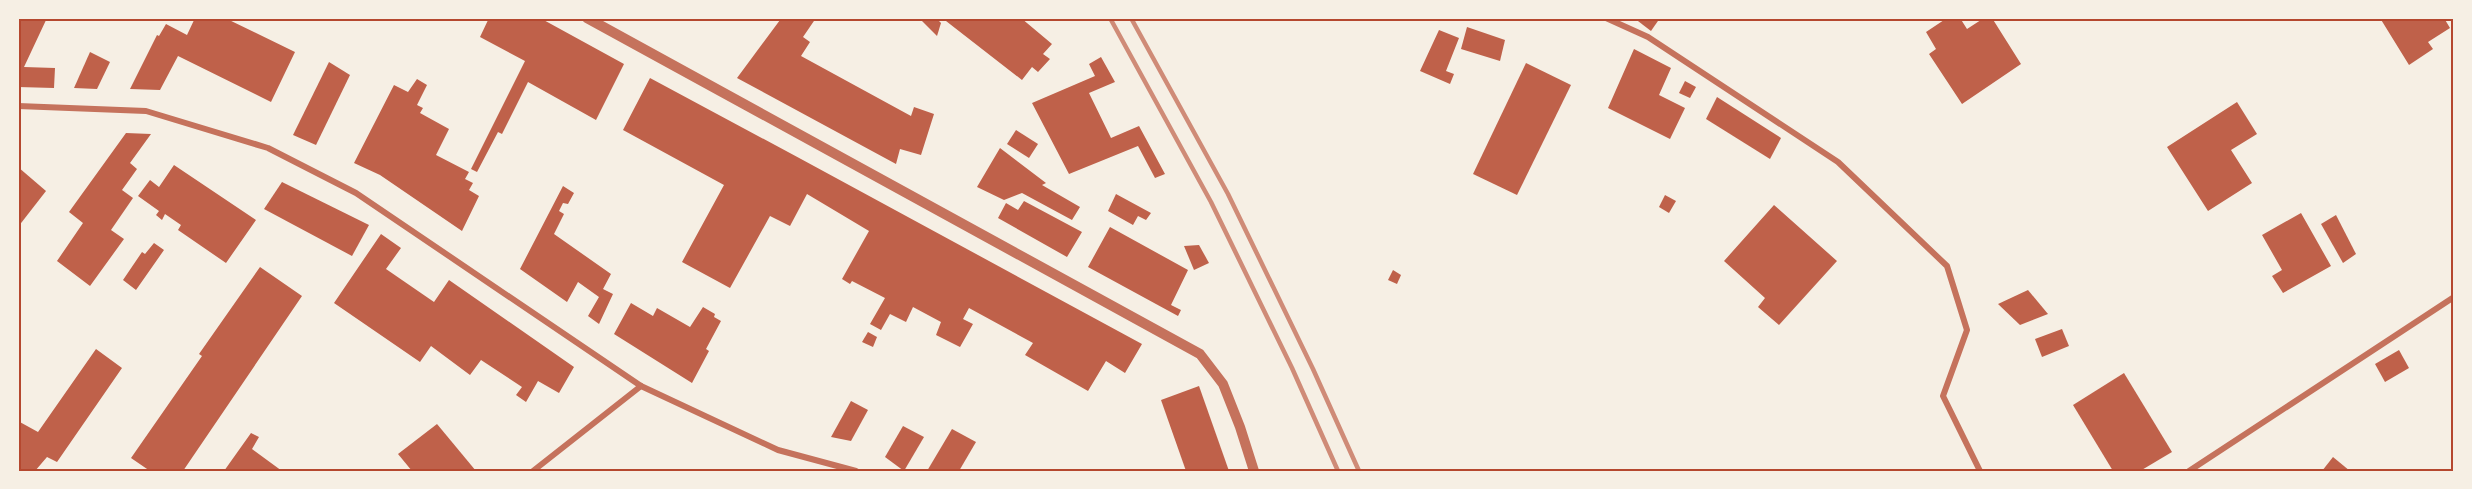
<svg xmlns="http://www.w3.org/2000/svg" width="2472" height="489" font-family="'Source Sans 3',sans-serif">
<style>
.building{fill:#bf614a}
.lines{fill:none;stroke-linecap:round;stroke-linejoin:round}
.minor{stroke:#c5725c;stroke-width:6}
.tertiary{stroke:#c5725c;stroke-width:10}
.rail{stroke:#cf8b77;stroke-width:4.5}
.neatline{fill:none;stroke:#b5482f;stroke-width:2}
</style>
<rect width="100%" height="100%" fill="#f6efe4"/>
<g class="building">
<path d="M18,18h29l-23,49 31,1 -1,20 -36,-1z"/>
<path d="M195,18h30l70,34 -24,50 -93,-46 -18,34 -30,-1 27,-54 2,1 7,-12 21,11z"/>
<path d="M489,18h51l84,46 -28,56 -68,-38 -26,52 -4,-2 -21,40 -6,-3 54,-108 -45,-24z"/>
<path d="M777,18h39l-13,19 7,5 -9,14 110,60 3,-9 20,7 -13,41 -21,-6 -4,15 -159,-86 43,-58z"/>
<path d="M919,18h17l5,5 -4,13z"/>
<path d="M951,18h70l31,26 -9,10 7,5 -12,13 -6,-5 -10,13 -76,-59z"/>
<path d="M1634,18h26l-9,13z"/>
<path d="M1947,18h13l7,11 17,-11h8l29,46 -59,40 -33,-50 7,-5 -10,-17z"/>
<path d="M2380,18h64l6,10 -22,14 5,7 -24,16z"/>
<path d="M1467,27l38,13 -5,21 -39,-12z"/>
<path d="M1439,30l20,8 -13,33 8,3 -4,10 -30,-13z"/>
<path d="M1634,49l37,19 -12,27 26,13 -15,31 -62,-31z"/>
<path d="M90,52l20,10 -13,27 -23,-1z"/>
<path d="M1101,57l14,25 -26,11 22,45 28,-12 26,48 -10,4 -17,-32 -69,28 -37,-71 63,-27 -6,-12z"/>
<path d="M329,62l21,13 -34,70 -23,-10z"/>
<path d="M1526,63l45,22 -54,110 -44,-21z"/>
<path d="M650,78l151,81 341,185 -17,29 -19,-12 -18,30 -63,-36 8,-12 -64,-35 -6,11 10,5 -13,23 -24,-12 5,-13 -28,-15 -7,15 -16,-8 -9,16 -11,-6 15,-26 -33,-17 -2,3 -8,-5 27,-48 -62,-37 -17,32 -20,-10 -40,72 -48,-26 42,-77 -101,-55z"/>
<path d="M417,79l10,6 -10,20 6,3 -3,5 29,16 -13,26 33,17 -4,7 8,4 -4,7 10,6 -17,35 -82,-56 -26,-12 40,-78 14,7z"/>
<path d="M1685,81l11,6 -6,11 -11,-5z"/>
<path d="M1717,97l64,41 -11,21 -64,-40z"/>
<path d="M2237,102l20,32 -26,16 21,33 -44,28 -41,-64z"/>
<path d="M1016,130l22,14 -9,14 -22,-14z"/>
<path d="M126,133l25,1 -21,29 7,6 -15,21 11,8 -22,32 13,9 -34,47 -33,-25 26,-38 -14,-11z"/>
<path d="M1000,148l46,35 -4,2 38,22 -8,13 -50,-27 -18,7 -27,-13z"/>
<path d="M174,165l82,55 -30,43 -48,-33 3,-5 -16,-11 -3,6 -6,-5 3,-4 -21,-15 12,-16 9,7z"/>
<path d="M18,167l28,24 -28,36z"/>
<path d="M282,182l87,43 -17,31 -88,-47z"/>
<path d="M563,186l11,7 -6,11 -5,-1 -4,8 5,3 -10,20 57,40 -8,15 10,5 -14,30 -11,-8 11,-19 -21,-15 -11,20 -47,-33z"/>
<path d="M1116,194l35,19 -5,7 -8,-4 -5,9 -25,-14z"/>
<path d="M1665,195l11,6 -7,12 -10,-6z"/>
<path d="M1024,201l58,31 -15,25 -69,-39 8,-15 12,7z"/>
<path d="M1774,205l63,56 -58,64 -21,-18 7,-9 -41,-37z"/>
<path d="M2301,213l30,53 -48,27 -11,-17 10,-6 -20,-35z"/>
<path d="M2336,215l20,39 -13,9 -22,-39z"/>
<path d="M1110,227l78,43 -17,35 10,5 -3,6 -90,-49z"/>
<path d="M381,234l20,14 -15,21 48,33 15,-22 125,87 -15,26 -21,-12 -12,21 -10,-7 6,-8 -41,-27 -11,15 -39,-29 -11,16 -86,-59z"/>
<path d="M154,243l10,7 -28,40 -13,-10 19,-28 3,2z"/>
<path d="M1199,245l10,18 -15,7 -10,-24z"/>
<path d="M260,267l42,29 -119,175h-33l-19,-13 71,-102 -3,-2z"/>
<path d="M1393,270l8,5 -4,9 -9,-4z"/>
<path d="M2028,290l20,24 -28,11 -22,-21z"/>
<path d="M631,303l22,13 4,-8 33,19 13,-20 12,7 -1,3 7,4 -15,28 3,2 -17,32 -78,-49z"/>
<path d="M2062,329l7,17 -27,11 -7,-18z"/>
<path d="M868,332l9,5 -4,10 -11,-5z"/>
<path d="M96,349l26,19 -65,94 -10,-5 -12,14h-17v-50l20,11z"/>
<path d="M2399,350l10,18 -24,14 -10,-18z"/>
<path d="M2124,373l48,79 -32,19h-27l-40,-66z"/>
<path d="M1199,386l30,85h-43l-25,-71z"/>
<path d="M851,401l17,9 -17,31 -20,-4z"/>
<path d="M437,424l39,47h-64l-14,-17z"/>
<path d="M903,426l21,11 -20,34 -19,-14z"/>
<path d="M952,429l24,13 -17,29h-32z"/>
<path d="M251,433l8,4 -7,12 30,22h-58z"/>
<path d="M2333,457l17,14h-28z"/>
</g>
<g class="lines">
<g class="minor">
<path d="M1606,18l42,19 190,125 109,104 20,64 -24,66 37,75"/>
<path d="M18,106l128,5 122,37 88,45 285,193 137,64 78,21"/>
<path d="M533,471l108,-85"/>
<path d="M2189,471l265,-174"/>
</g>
<path class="tertiary" d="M587,18l613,336 23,30 17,43 14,44"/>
<g class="rail">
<path d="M1110,18l101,184 81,166 46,103"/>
<path d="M1131,18l97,176 85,175 46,102"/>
</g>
</g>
<rect width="2472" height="489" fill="none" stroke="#f6efe4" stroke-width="39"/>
<rect x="20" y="20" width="2432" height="450" class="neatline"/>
</svg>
